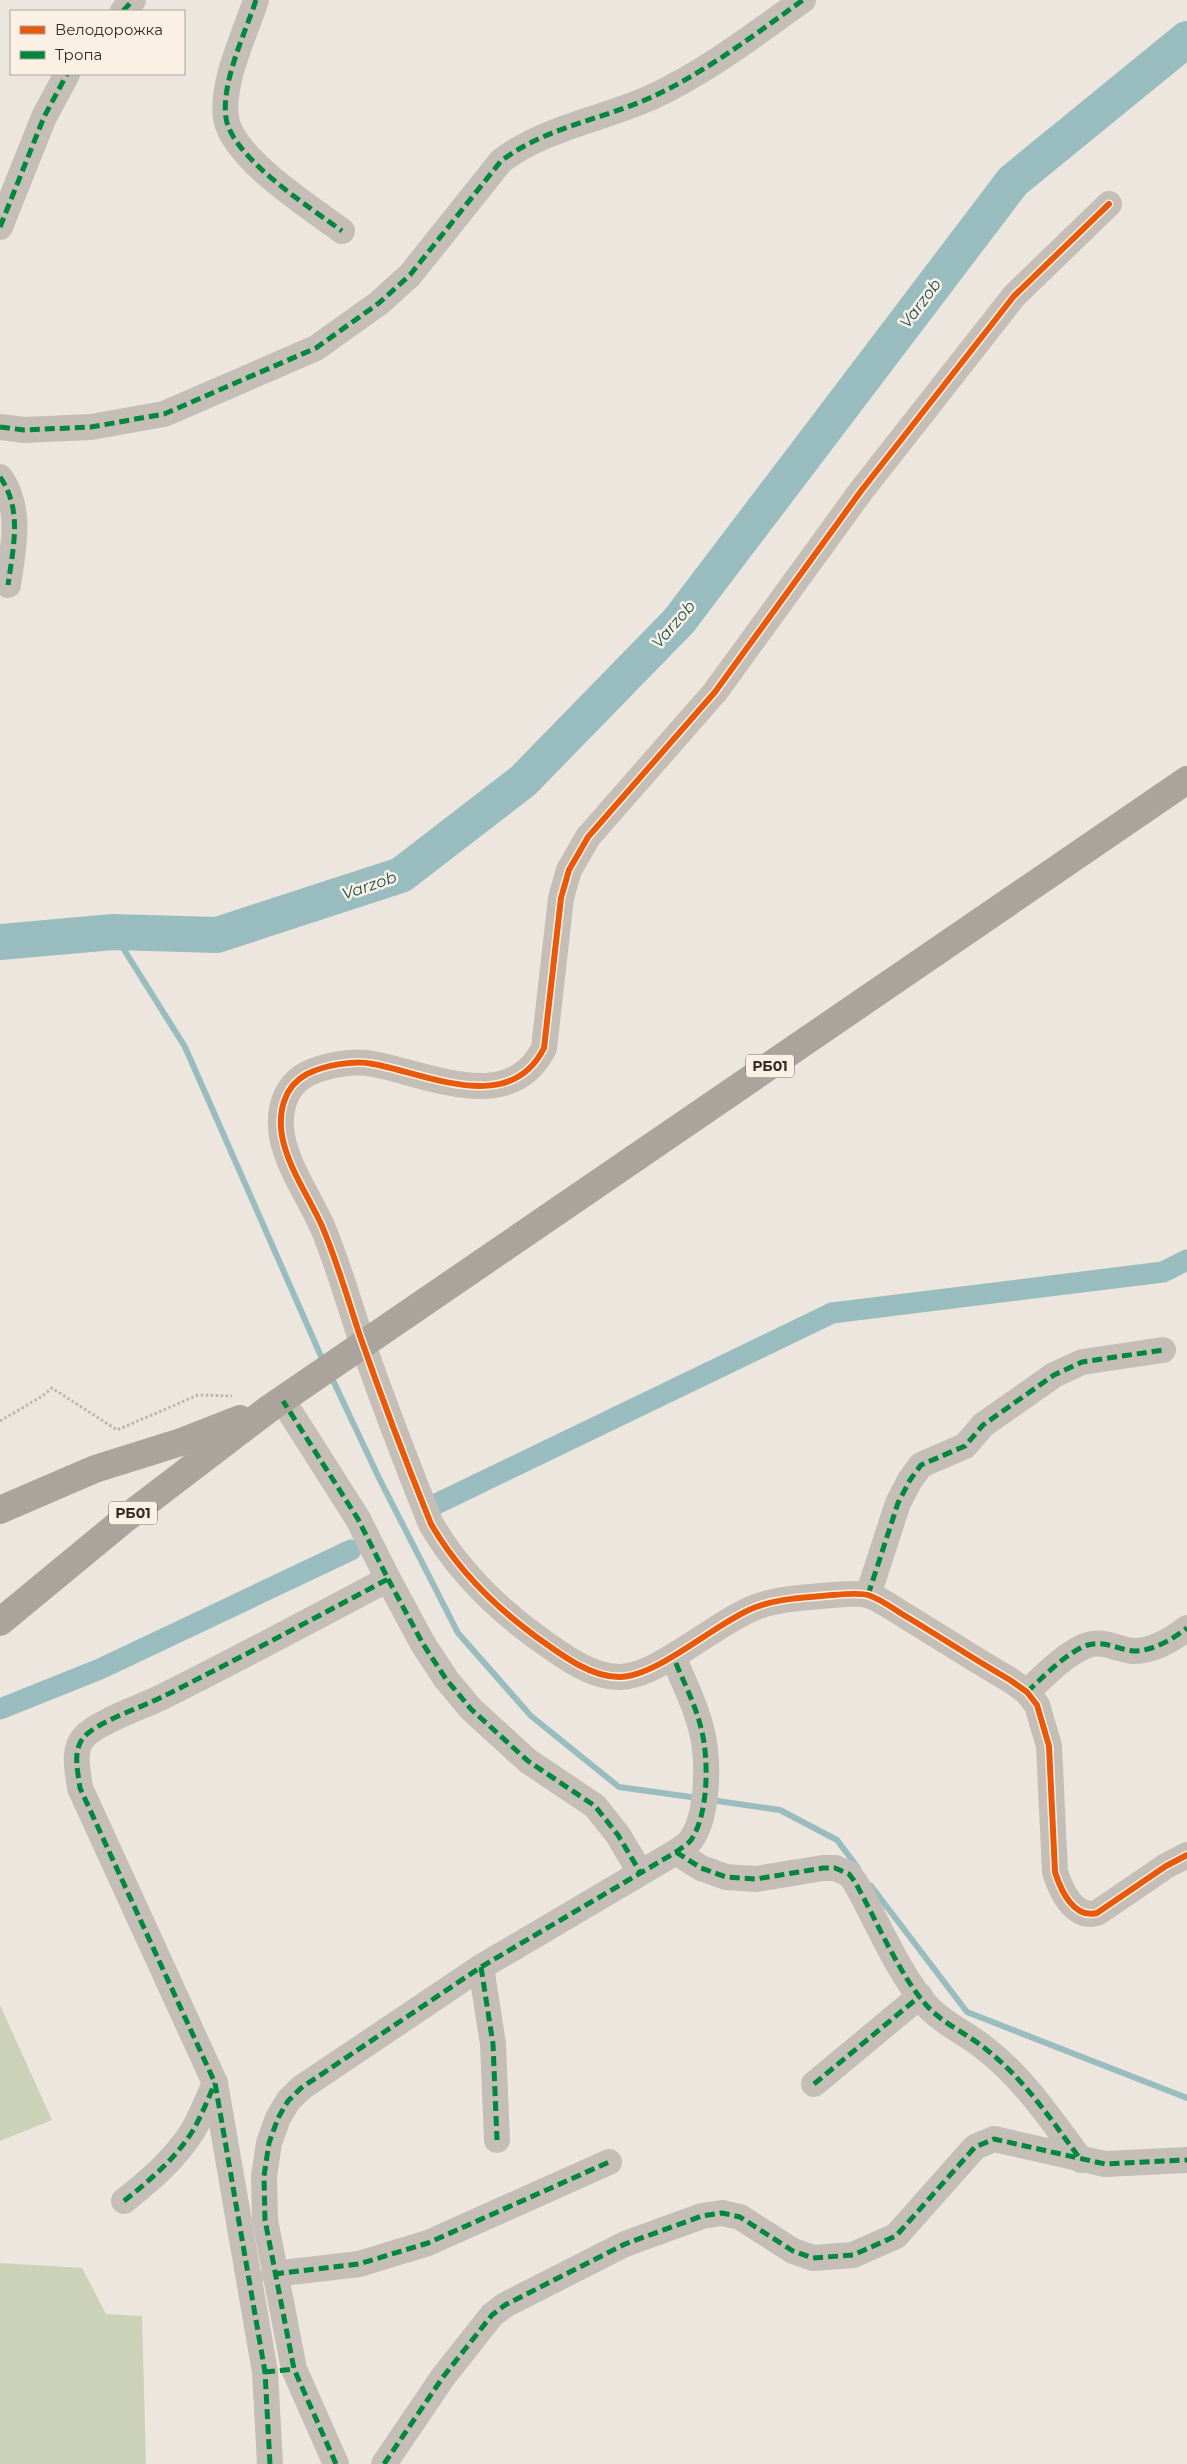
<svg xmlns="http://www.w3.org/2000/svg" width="1187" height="2464" font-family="Montserrat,sans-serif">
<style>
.green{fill:#ccd2b8}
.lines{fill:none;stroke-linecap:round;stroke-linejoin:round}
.stream{stroke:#99bdbe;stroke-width:6}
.canal{stroke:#99bdbe;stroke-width:21}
.river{stroke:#99bdbe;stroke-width:36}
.path{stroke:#bdb6b0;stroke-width:3;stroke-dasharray:2.5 2.5;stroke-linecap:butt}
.minor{stroke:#c5beb7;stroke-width:26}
.highway{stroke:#aba49d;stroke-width:28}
.quiet{stroke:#00873e;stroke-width:5;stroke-dasharray:10 5;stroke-linecap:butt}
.cycleway-casing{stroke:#faf1e4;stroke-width:9}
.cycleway{stroke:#e8590c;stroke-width:6}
.labels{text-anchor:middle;stroke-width:5;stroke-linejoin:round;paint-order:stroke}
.shield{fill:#faf1e4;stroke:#70665f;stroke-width:1}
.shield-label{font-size:14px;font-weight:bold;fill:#352b26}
.water-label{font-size:16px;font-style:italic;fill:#1a5158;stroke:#faf1e4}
</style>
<rect width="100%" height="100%" fill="#ece6de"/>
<g class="green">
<path d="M0,2005l52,115 -52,21z"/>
<path d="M0,2263l82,5 24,46 36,2 4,148h-146z"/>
</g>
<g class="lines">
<g class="stream">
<path d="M113,932l72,115 139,316"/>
<path d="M330,1374l49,104 79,155 73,83 88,71 79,11"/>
<path d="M711,1800l69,10 57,30 21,28"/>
<path d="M871,1886l96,126 220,86"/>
</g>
<g class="canal">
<path d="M428,1508l404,-195 331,-41 24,-12"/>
<path d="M0,1709l100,-40 251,-119"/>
</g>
<path class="river" d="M0,942l113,-10 104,3 184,-60 122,-94 156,-160 334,-440 174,-142"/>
<path class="path" d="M0,1421l41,-24 11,-9 65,42 81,-35 34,1"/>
<g class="minor">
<path d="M256,0c-11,34 -35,82 -30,118 6,40 85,90 116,113"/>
<path d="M123,11l10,-11"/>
<path d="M1109,204l-95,92 -153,195 -146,201 -127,145 -19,33 -8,28 -17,150c-34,68 -116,26 -171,16 -19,-4 -48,1 -66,10 -23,12 -29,38 -25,62 6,32 27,61 40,90 15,35 26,74 38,110 22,63 46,126 71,188 26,45 62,81 104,112 24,17 54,41 84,41 39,0 97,-55 137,-70 21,-8 44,-9 66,-11 15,-1 32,-4 46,-1 13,4 27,15 39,22 35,21 68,43 103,63l17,12 10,13 12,41 6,126c6,19 19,47 42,41l69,-47 21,-11"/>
<path d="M0,227l44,-110 23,-43"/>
<path d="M0,427l24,3 67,-3 73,-13 152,-66 63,-45 31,-28 91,-114c45,-34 100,-41 151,-64 54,-25 102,-62 151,-97"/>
<path d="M0,477c23,33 13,71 8,108"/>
<path d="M388,1579l35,65 23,35 25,30 57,52 67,45 23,29 22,37"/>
<path d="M868,1595l30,-92 12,-23 11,-15 44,-19 18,-21 71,-50 28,-13 81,-12"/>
<path d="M1027,1692c15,-14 41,-41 61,-47 16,-5 31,5 46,6 19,0 39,-12 53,-23"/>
<path d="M676,1852l25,16 25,9 30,2 67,-11h12l14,6 6,8c21,37 45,95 73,125 17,18 40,27 59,43 38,30 65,71 94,110"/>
<path d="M481,1967l12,77 4,96"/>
<path d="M814,2084l106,-88"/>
<path d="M124,2201c25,-20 50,-41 68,-69 9,-15 16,-33 23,-49"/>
<path d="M274,2274l85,-10 69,-21 181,-81"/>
<path d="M270,2464l-5,-92 -50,-289 -135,-295c-2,-16 -8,-38 4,-51 13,-15 58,-30 78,-40 76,-38 151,-78 226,-118l-30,-60 -75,-118"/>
<path d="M336,2464l-42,-95 -29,-149 -1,-44 5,-33 9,-25 10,-17 13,-13 180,-121 195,-115c5,-4 11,-7 15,-12 18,-26 18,-83 10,-112 -6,-25 -19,-49 -28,-72"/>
<path d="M384,2464l59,-87 49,-62 13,-10 120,-61 77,-28 20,-3 18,4 53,34 20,7 40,-3 43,-19 79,-89 19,-8 111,25 82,-4"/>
</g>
<g class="highway">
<path d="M0,1510l95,-41 86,-27 59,-23"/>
<path d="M0,1622l126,-104 144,-110 917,-628"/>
</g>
<g class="quiet">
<path d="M256,0c-11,34 -35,82 -30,118 6,40 85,90 116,113"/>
<path d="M123,11l10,-11"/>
<path d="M0,227l44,-110 23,-43"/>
<path d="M0,427l24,3 67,-3 73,-13 152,-66 63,-45 31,-28 91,-114c45,-34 100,-41 151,-64 54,-25 102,-62 151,-97"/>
<path d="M0,477c23,33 13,71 8,108"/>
<path d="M388,1579l35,65 23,35 25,30 57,52 67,45 23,29 22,37"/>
<path d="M868,1595l30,-92 12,-23 11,-15 44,-19 18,-21 71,-50 28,-13 81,-12"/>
<path d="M1027,1692c15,-14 41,-41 61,-47 16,-5 31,5 46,6 19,0 39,-12 53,-23"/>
<path d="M676,1852l25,16 25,9 30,2 67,-11h12l14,6 6,8c21,37 45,95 73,125 17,18 40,27 59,43 38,30 65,71 94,110"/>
<path d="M481,1967l12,77 4,96"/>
<path d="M814,2084l106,-88"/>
<path d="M124,2201c25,-20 50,-41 68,-69 9,-15 16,-33 23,-49"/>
<path d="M274,2274l85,-10 69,-21 181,-81"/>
<path d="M265,2372l29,-3"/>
<path d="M270,2464l-5,-92 -50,-289 -135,-295c-2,-16 -8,-38 4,-51 13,-15 58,-30 78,-40 76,-38 151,-78 226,-118l-30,-60 -75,-118"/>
<path d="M336,2464l-42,-95 -29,-149 -1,-44 5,-33 9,-25 10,-17 13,-13 180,-121 195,-115c5,-4 11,-7 15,-12 18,-26 18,-83 10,-112 -6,-25 -19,-49 -28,-72"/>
<path d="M384,2464l59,-87 49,-62 13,-10 120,-61 77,-28 20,-3 18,4 53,34 20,7 40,-3 43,-19 79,-89 19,-8 111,25 82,-4"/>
</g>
<defs>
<path id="cycleway" d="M1109,204l-95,92 -153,195 -146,201 -127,145 -19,33 -8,28 -17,150c-34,68 -116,26 -171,16 -19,-4 -48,1 -66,10 -23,12 -29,38 -25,62 6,32 27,61 40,90 15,35 26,74 38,110 22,63 46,126 71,188 26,45 62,81 104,112 24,17 54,41 84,41 39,0 97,-55 137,-70 21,-8 44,-9 66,-11 15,-1 32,-4 46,-1 13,4 27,15 39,22 35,21 68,43 103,63l17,12 10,13 12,41 6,126c6,19 19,47 42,41l69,-47 21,-11"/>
</defs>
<use href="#cycleway" class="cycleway-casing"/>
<use href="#cycleway" class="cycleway"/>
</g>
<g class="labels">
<g class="shield">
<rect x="746" y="1054.5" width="48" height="23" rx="4"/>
<rect x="109" y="1501.5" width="48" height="23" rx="4"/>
</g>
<g class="shield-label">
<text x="770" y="1071">РБ01</text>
<text x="133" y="1518">РБ01</text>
</g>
<g class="water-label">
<text transform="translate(920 303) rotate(-53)" y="6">Varzob</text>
<text transform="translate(673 624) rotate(-49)" y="6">Varzob</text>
<text transform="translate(369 885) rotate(-19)" y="6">Varzob</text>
</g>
</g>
<rect x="10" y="10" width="175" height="65" fill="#faf1e4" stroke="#aba298"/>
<rect x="20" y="26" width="25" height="8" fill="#e8590c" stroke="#aba298"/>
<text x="55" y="35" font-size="15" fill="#352b26">Велодорожка</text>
<rect x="20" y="51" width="25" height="8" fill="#00873e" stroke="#aba298"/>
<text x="55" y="60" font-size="15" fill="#352b26">Тропа</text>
</svg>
